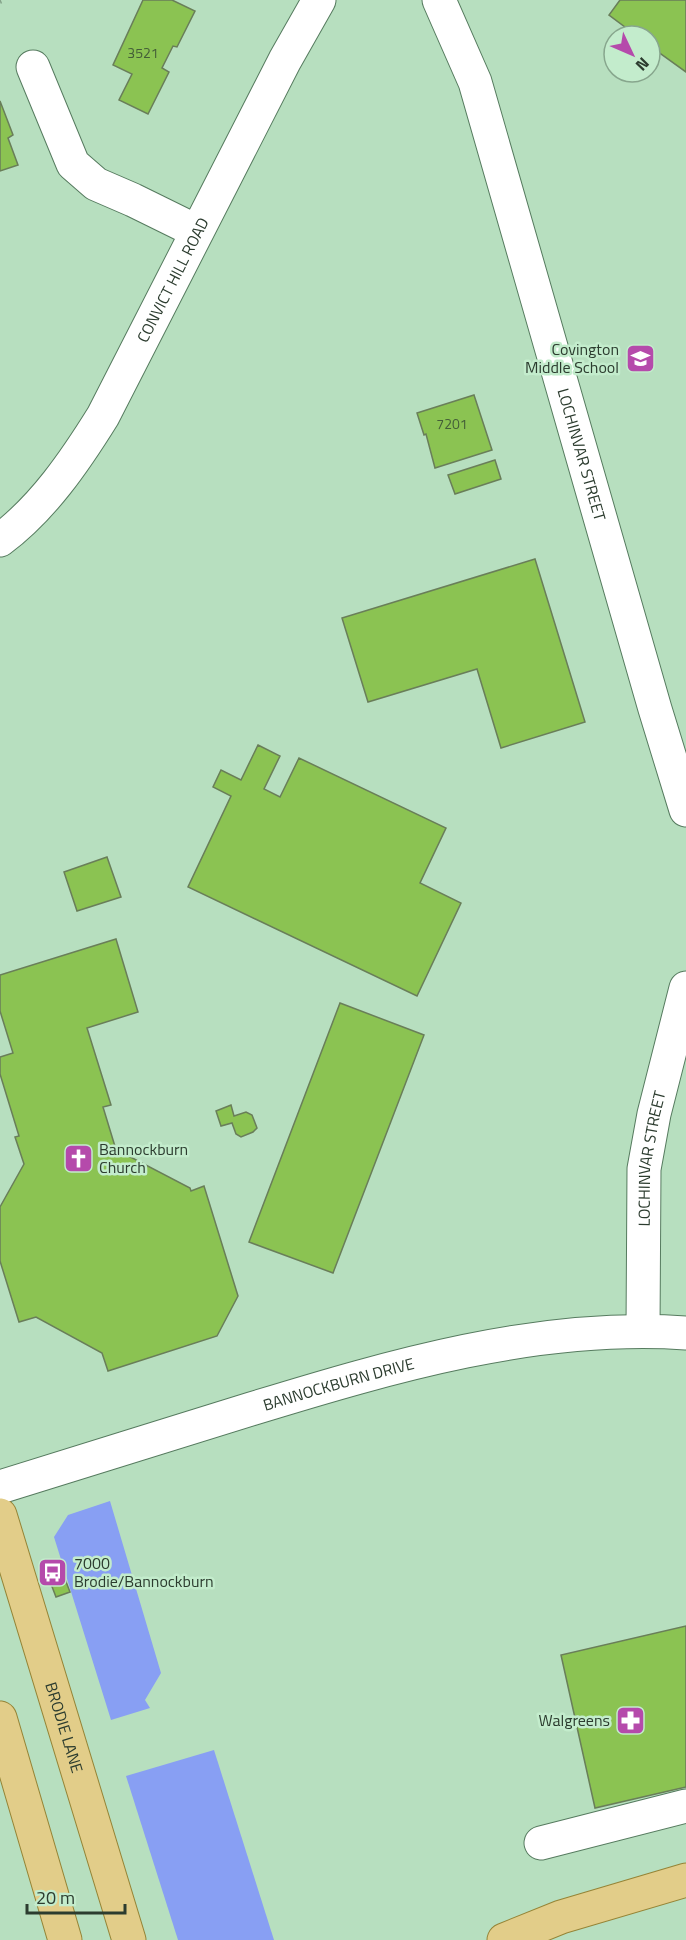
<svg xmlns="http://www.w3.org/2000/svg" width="686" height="1940" font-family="'Titillium Web',sans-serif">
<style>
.water{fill:#889ff3}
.building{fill:#8bc352;stroke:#697e59;stroke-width:1.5}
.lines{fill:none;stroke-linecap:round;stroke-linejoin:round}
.minor-casing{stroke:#567b5f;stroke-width:35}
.major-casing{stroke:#958436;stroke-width:35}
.path{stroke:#84a38a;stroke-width:4;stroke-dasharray:1.5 4.5;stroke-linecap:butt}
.minor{stroke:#fff;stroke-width:33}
.major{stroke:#e2cd89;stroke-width:33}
.labels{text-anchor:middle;stroke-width:5;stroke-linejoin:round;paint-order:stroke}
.number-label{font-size:14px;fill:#445e38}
.street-label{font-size:16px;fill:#2c3c2f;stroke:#c3eccc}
.poi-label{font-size:16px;fill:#2c3c2f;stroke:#c3eccc;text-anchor:end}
</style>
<rect width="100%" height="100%" fill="#b7dfbf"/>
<g class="water">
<path d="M110,1501l51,172 -16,27 5,8 -39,12 -57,-183 14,-22z"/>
<path d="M214,1750l60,190h-96l-52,-164z"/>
</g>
<g class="building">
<path d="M143,0h29l23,11 -18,36 -4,-1 -11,22 7,4 -21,42 -29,-14 13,-26 -19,-9z"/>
<path d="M620,0h66v72l-36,-26v-10h-13l-28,-21z"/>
<path d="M0,101l13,34 -5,3 10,27 -18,6z"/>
<path d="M474,395l18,55 -57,18 -9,-34 -2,1 -7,-22z"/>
<path d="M495,460l6,19 -46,15 -7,-19z"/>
<path d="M535,559l50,163 -84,26 -24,-79 -109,33 -26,-84z"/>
<path d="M258,745l22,11 -16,33 16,8 19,-39 147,70 -26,55 41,20 -44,93 -229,-109 43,-91 -18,-9 8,-17 20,10z"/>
<path d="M107,857l14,40 -44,14 -13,-39z"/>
<path d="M116,939l22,73 -51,16 24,77 -8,2 14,46 4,-1 69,36 1,3 13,-5 34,110 -21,40 -109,35 -6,-18 -66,-36 -17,5 -19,-61v-54l24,-43 -9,-27 4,-1 -19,-62v-17l13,-4 -13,-42v-36z"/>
<path d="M340,1003l84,32 -91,238 -84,-31z"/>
<path d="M231,1105l3,11 12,-4 6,3 5,13 -4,4 -12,5 -5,-3 -4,-11 -11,3 -5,-15z"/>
<path d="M65,1579l5,13 -14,5 -5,-13z"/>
<path d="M686,1626v161l-91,21 -34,-153z"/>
</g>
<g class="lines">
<defs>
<g id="minor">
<path id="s1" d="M439,0l36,82 180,627 31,101"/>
<path d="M33,67l40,97 23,20 37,16 63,31"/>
<path id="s2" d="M0,540c43,-32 75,-79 103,-124l182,-356 34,-60"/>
<path id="s3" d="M643,1330l1,-161 10,-55 32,-126"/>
<path id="s4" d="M0,1487c84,-26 167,-52 251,-78 141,-43 286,-86 435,-76"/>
<path d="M541,1843l145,-37"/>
</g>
<g id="major">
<path id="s5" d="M0,1515l129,425"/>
<path d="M0,1718l65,222"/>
<path d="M504,1940l57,-23 125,-37"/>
</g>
</defs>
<use href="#minor" class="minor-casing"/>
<use href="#major" class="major-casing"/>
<path class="path" d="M0,2l5,-2"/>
<use href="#minor" class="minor"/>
<use href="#major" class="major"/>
</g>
<defs>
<symbol id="school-square" viewBox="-11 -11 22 22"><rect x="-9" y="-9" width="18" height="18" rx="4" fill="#b54aab" stroke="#c3eccc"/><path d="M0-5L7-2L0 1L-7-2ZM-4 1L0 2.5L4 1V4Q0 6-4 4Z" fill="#fff"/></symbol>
<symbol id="church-square" viewBox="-11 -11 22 22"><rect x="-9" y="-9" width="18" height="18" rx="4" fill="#b54aab" stroke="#c3eccc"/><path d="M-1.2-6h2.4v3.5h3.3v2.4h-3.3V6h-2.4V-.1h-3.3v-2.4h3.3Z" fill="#fff"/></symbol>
<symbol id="bus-square" viewBox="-11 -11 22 22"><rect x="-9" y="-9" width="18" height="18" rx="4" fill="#b54aab" stroke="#c3eccc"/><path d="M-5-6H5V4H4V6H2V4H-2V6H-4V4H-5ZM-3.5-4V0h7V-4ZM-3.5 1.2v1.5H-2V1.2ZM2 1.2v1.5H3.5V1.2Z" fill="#fff"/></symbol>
<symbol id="pharmacy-square" viewBox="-11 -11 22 22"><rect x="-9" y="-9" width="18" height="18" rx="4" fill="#b54aab" stroke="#c3eccc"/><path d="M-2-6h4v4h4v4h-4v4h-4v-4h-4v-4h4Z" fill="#fff"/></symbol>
</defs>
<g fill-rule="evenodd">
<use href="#school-square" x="624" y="342" width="33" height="33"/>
<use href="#church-square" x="62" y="1142" width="33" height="33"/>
<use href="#bus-square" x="36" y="1556" width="33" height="33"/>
<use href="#pharmacy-square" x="614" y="1704" width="33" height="33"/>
</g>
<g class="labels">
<g class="number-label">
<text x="143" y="58">3521</text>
<text x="452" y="429">7201</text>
</g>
<g class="street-label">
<text dy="6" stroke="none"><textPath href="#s2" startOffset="315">CONVICT HILL ROAD</textPath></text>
<text dy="6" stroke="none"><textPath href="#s1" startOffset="477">LOCHINVAR STREET</textPath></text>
<text dy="6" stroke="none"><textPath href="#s3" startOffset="172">LOCHINVAR STREET</textPath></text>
<text dy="6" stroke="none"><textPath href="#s4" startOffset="354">BANNOCKBURN DRIVE</textPath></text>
<text dy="6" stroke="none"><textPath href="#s5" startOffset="222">BRODIE LANE</textPath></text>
</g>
<g class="poi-label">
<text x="619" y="355">Covington<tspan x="619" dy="18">Middle School</tspan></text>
<text x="99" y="1155" text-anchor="start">Bannockburn<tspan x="99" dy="18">Church</tspan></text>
<text x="74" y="1569" text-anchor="start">7000<tspan x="74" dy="18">Brodie/Bannockburn</tspan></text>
<text x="610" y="1726">Walgreens</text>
</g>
</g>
<g transform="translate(632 54) rotate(134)"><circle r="28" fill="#c3eccc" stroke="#87a68d" stroke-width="1.5"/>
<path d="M0-4.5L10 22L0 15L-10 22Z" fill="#b54aab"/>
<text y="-9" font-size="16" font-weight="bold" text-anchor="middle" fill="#2c3c2f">N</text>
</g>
<path d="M27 1904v9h98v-9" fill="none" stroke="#2c3c2f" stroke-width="3"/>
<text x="36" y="1904" font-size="18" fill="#2c3c2f" stroke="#c3eccc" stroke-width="4.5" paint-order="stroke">20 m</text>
</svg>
